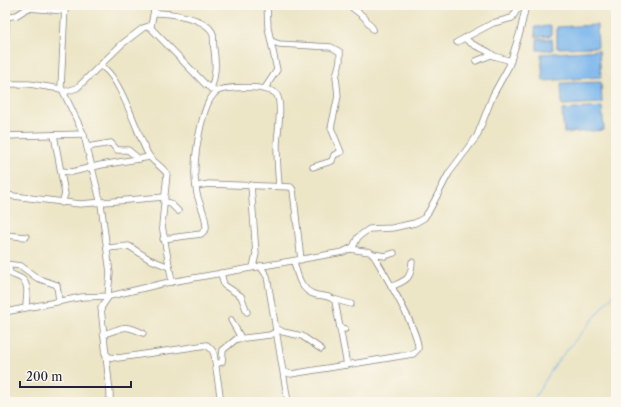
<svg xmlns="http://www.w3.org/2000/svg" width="621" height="407" font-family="'Libre Caslon Text',serif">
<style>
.water{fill:#7ab6ec;stroke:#4e6c94}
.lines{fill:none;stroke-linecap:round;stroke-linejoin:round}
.stream{stroke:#7ab6ec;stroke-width:1}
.minor-casing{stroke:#878480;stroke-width:7}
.major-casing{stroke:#878480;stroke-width:8}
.minor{stroke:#fff;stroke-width:5.5}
.major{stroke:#fff;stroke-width:7}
</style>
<rect width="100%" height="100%" fill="#fbf7ec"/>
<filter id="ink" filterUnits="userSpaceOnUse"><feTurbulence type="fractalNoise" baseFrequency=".025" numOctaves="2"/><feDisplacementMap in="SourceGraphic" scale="8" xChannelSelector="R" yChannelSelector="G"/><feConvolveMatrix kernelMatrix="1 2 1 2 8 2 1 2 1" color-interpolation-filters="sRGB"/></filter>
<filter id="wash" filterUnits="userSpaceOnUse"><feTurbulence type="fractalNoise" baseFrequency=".012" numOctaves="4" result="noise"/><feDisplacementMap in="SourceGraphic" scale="16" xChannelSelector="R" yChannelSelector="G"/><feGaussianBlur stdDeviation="0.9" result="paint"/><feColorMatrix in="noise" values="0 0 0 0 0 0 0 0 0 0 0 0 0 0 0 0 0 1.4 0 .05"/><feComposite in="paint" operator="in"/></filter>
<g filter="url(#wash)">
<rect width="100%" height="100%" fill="#ece5c6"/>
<g class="water">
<path d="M597,25l1,22 -41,1v-21z"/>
<path d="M551,26v10l-15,1 -1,-10z"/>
<path d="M537,39h15l1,11h-16z"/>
<path d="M599,50l2,27 -58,4 -2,-27z"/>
<path d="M601,82l1,21 -40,2 -1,-22z"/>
<path d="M602,107l2,23 -40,3 -2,-23z"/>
</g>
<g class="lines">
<path class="stream" d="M532,402l24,-39 60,-71"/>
</g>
</g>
<g filter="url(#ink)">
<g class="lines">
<defs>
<g id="minor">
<path d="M65,5l-4,82 23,48 10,41 7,28 9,69 -2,22"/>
<path d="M349,5l15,12 9,12"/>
<path d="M430,5h3"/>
<path d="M446,5h8"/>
<path d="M154,13c15,0 53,4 59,21 1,5 0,11 1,15 2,15 2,26 -3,40"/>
<path d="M6,17l11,-2 11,-7 37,3"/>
<path d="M151,26l4,-21"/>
<path d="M465,38c8,10 20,9 29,18"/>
<path d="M271,41l8,3 52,3 9,5v9l-4,16 2,19 -7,32 10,24 -7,3 -2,6 -19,6"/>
<path d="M457,42l36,-19 19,-5 8,-13"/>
<path d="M476,61l15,-6 20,6"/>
<path d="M100,66c19,6 38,70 48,88 4,8 14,12 19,20l-5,51 10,57"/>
<path d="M5,84h24l32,5"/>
<path d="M265,88l12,-18 -9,-42 -1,-23"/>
<path d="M64,92l13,-4 45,-44 21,-16 6,-2 57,59 10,7"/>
<path d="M54,135l11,59 -3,9"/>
<path d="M5,136l78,-2"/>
<path d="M87,147l24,-4 6,7h11l11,9"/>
<path d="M61,171l11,1 29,-7 49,-8"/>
<path d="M251,185l5,69 -3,13"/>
<path d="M196,186l13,-2 82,3 2,3 8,70"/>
<path d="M5,195l75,9 84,-7"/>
<path d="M164,201l6,2 8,8"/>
<path d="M5,235l21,2"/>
<path d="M163,239l38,-5 5,-5c1,-12 -6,-23 -9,-35 -5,-22 -1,-47 4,-69 3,-11 6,-25 15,-33 7,-6 55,-7 61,3 6,10 0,39 0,51 0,13 1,27 2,40"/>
<path d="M107,248l22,-2 20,13 20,8"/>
<path d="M373,254l12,2 9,-3"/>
<path d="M294,261c3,14 7,31 23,34 7,1 13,1 18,6l5,27 5,1"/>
<path d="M5,264l16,2 16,12 20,7 2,16"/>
<path d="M8,265l2,8c4,3 8,3 12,6 8,6 4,19 4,27"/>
<path d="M260,266l7,10 21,126"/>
<path d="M221,273l3,12 17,11 6,16"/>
<path d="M391,287c15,-7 20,-7 21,-25"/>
<path d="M109,296l-8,12 9,85v9"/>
<path d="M333,299l18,5"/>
<path d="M5,312l77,-15 28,-1 55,-13 178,-31 10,-5 5,-10 11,-8 23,-1 23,-5 9,-5 5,-7 20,-38 28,-37 16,-41 16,-29 11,-34 6,-27"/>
<path d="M276,328l7,4 19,4 19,13"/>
<path d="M340,328l7,37"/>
<path d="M103,334c21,-5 18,-11 40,-1"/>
<path d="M237,339l33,-4 6,-3"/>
<path d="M105,353l4,4 9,1 89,-13 5,5 2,4 7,48"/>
<path d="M216,364l6,-2 1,-12 17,-14 -9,-16"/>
<path d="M284,372l7,2 122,-20 5,-5c2,-17 -34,-76 -44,-93l-4,-4 -20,-3"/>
</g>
<path id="major" d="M5,42l1,-37"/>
</defs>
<use href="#minor" class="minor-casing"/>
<use href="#major" class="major-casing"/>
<use href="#minor" class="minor"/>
<use href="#major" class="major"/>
</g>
</g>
<rect width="621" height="407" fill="none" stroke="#fbf7ec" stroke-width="20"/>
<path d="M20 381v6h111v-6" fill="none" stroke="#22223b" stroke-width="2"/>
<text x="26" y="381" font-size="12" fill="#22223b" stroke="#fbf7ec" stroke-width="3" paint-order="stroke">200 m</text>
</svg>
